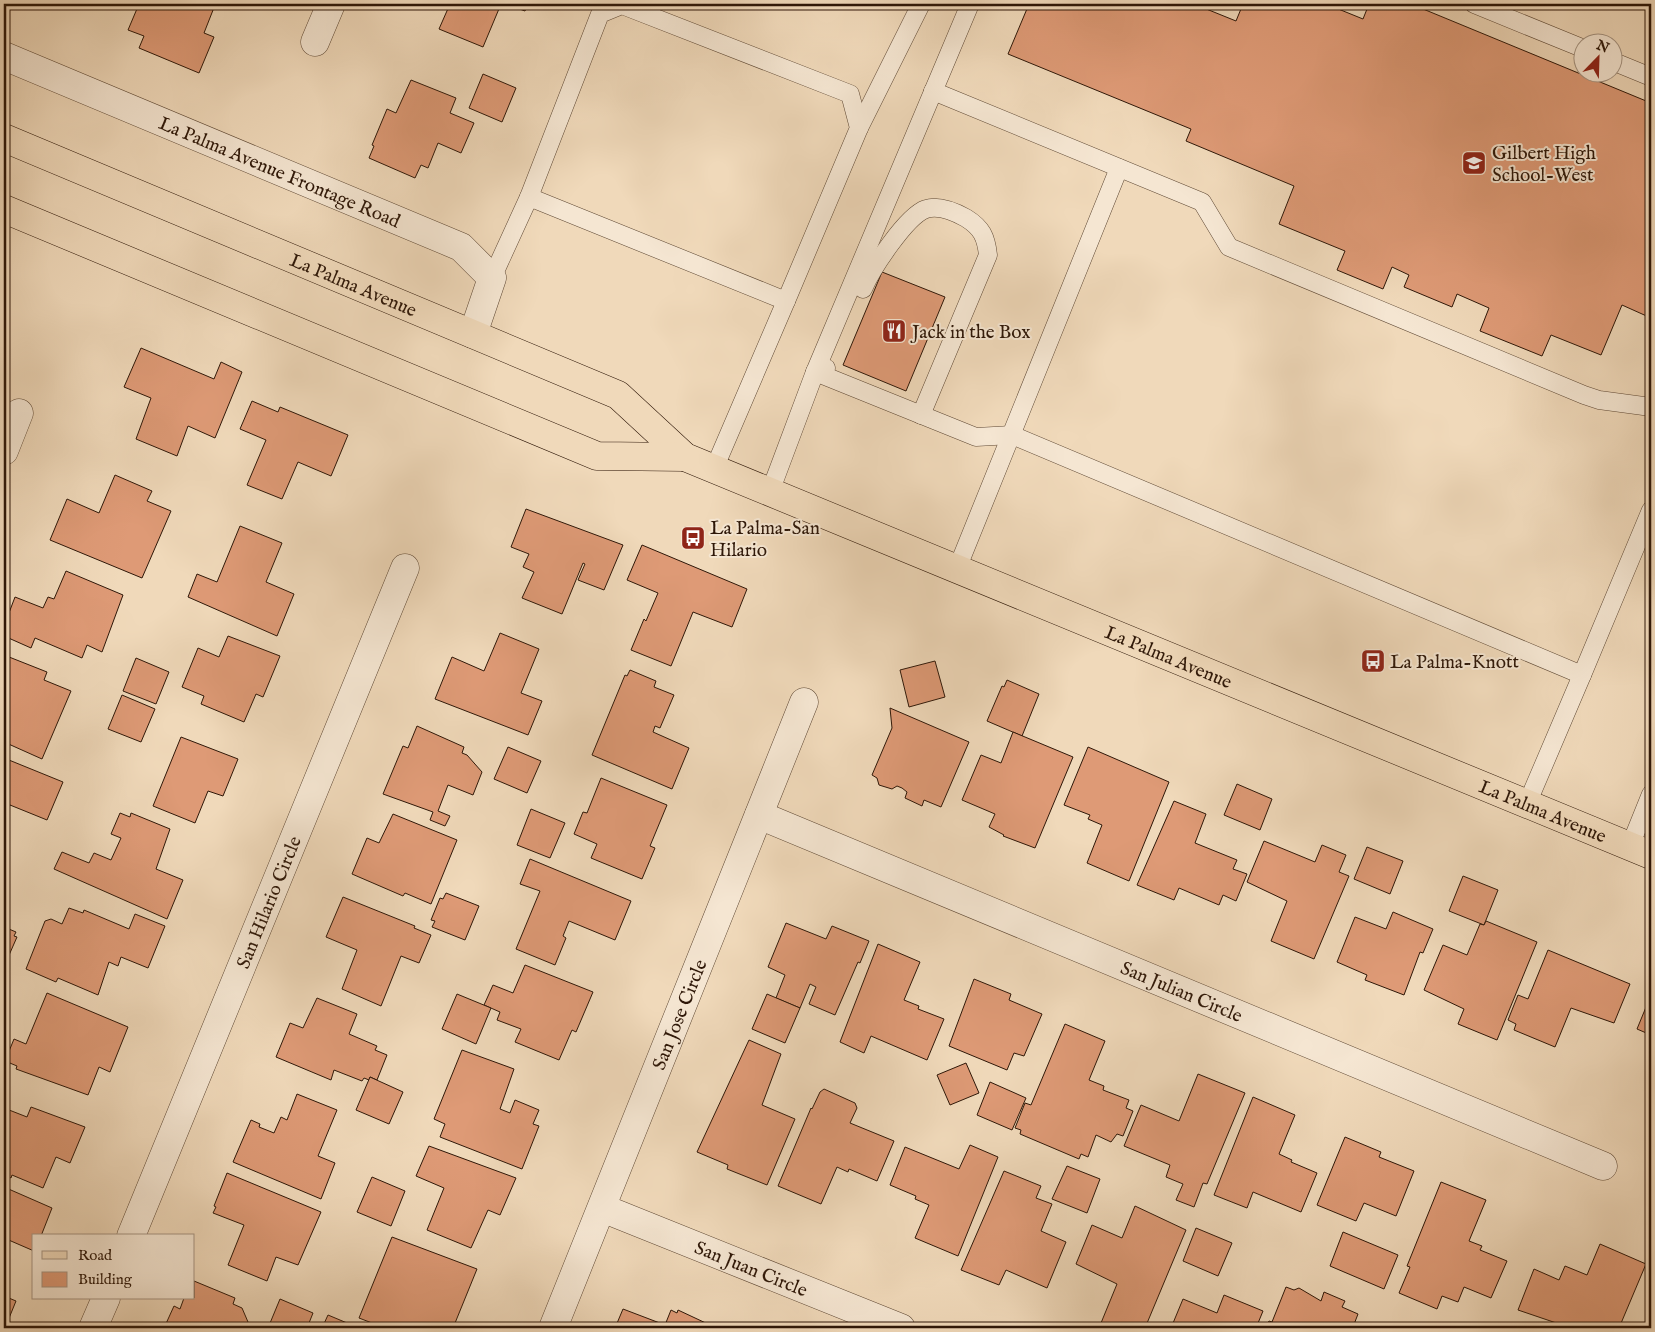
<svg xmlns="http://www.w3.org/2000/svg" width="1655" height="1332" font-family="'IM FELL English',serif">
<style>
.building{fill:#de9a76;stroke:#2e1708}
.lines{fill:none;stroke-linecap:round;stroke-linejoin:round}
.lane-casing{stroke:#5e4834;stroke-width:19}
.street-casing{stroke:#5e4834;stroke-width:29}
.primary-casing{stroke:#2e1708;stroke-width:29}
.lane{stroke:#f5e6d2;stroke-width:18}
.street{stroke:#f5e6d2;stroke-width:28}
.primary{stroke:#f0d9ba;stroke-width:28}
.labels{text-anchor:middle;stroke-width:4;stroke-linejoin:round;paint-order:stroke}
.poi-label{font-size:19px;fill:#2e1708;stroke:#f5e6d2;text-anchor:start}
.street-label{font-size:19px;fill:#2e1708;stroke:#f5e6d2}
</style>
<rect width="100%" height="100%" fill="#f0d9ba"/>
<filter id="stains"><feTurbulence type="fractalNoise" baseFrequency=".004" numOctaves="4"/><feColorMatrix values="0 0 0 0 .2 0 0 0 0 .09 0 0 0 0 .02 0 0 0 .5 -.17"/></filter>
<radialGradient id="worn" r=".72"><stop offset=".6" stop-color="#630" stop-opacity="0"/><stop offset="1" stop-color="#630" stop-opacity=".3"/></radialGradient>
<g class="building">
<path d="M139,4l76,1 -11,28 10,4 -15,36 -60,-25 5,-12 -16,-6z"/>
<path d="M450,4h51l-18,43 -44,-18z"/>
<path d="M506,4h22l-3,7z"/>
<path d="M1029,4h165l42,17 7,-17h83l37,15 6,-15h42l240,99v215l-29,-13 -21,50 -50,-20 -9,21 -62,-25 9,-23 -32,-14 -5,13 -48,-20 5,-12 -17,-8 -9,22 -46,-19 8,-19 -66,-27 15,-38 -108,-45 5,-12 -183,-75z"/>
<path d="M483,74l33,14 -14,34 -33,-14z"/>
<path d="M411,80l45,18 -6,15 24,10 -13,30 -23,-10 -10,25 -7,-3 -6,13 -46,-20 5,-12 -2,-1 15,-36 9,4z"/>
<path d="M882,272l63,25 -39,94 -63,-26z"/>
<path d="M141,348l73,31 7,-17 21,10 -27,66 -27,-12 -11,30 -41,-17 15,-41 -27,-11z"/>
<path d="M252,401l26,11 2,-5 68,28 -17,41 -33,-14 -16,37 -35,-14 19,-45 -26,-11z"/>
<path d="M115,475l37,16 -5,10 24,10 -29,67 -92,-38 17,-41 32,14z"/>
<path d="M526,509l97,36 -19,45 -26,-10 7,-16 -2,-1 -21,51 -40,-16 12,-26 -11,-5 6,-13 -18,-7z"/>
<path d="M240,526l42,17 -16,39 28,12 -17,42 -89,-39 9,-23 20,8z"/>
<path d="M642,545l105,44 -15,38 -39,-15 -22,54 -40,-16 13,-31 2,2 12,-28 -31,-13z"/>
<path d="M66,571l57,24 -21,57 -15,-7 -5,13 -47,-20 -4,10 -27,-12v-10l11,-29 28,11 5,-11 6,2z"/>
<path d="M500,633l39,16 -18,44 21,8 -14,34 -93,-36 17,-42 32,14z"/>
<path d="M228,636l52,20 -17,41 -7,-3 -12,28 -43,-18 3,-8 -22,-9 16,-39 21,9z"/>
<path d="M4,655l43,17 -3,8 27,11 -29,68 -38,-17z"/>
<path d="M136,658l33,14 -13,32 -33,-13z"/>
<path d="M935,661l10,36 -36,10 -9,-37z"/>
<path d="M630,670l26,11 -2,6 20,8 -14,33 -5,-2 -2,6 36,16 -17,41 -80,-34 33,-80 2,1z"/>
<path d="M1007,680l32,14 -17,42 -35,-15 15,-35 2,1z"/>
<path d="M122,695l33,14 -14,33 -33,-13z"/>
<path d="M890,708l79,34 -28,65 -17,-7 -2,6 -17,-8 2,-6 -5,-4 -5,-2 -5,3 -13,-4 -2,-7 -5,-3 20,-47z"/>
<path d="M417,726l47,21 -2,6 5,2 15,17 -9,23 -25,-10 -10,26 12,5 -5,10 -15,-6 3,-8 -50,-18 20,-48 5,2z"/>
<path d="M1013,732l60,25 -38,91 -32,-12 1,-1 -15,-8 6,-13 -33,-14 19,-45 20,8z"/>
<path d="M181,737l57,22 -15,37 -15,-5 -13,32 -42,-17z"/>
<path d="M508,747l33,14 -14,32 -33,-14z"/>
<path d="M1088,747l81,35 -40,99 -42,-18 15,-38 -14,-6 2,-4 -26,-10z"/>
<path d="M4,758l59,24 -16,38 -37,-15 -6,15z"/>
<path d="M601,778l66,27 -17,41 5,2 -13,31 -51,-21 6,-14 -23,-10 9,-22 4,1z"/>
<path d="M1237,784l35,15 -12,31 -36,-15z"/>
<path d="M1174,801l32,13 -11,29 42,17 -4,9 14,5 -11,27 -13,-6 -4,10 -40,-17 -5,12 -37,-15z"/>
<path d="M531,809l34,14 -15,35 -33,-13z"/>
<path d="M120,813l10,4 1,-4 39,16 -14,40 27,11 -16,39 -113,-50 8,-17 27,11 5,-10 17,7 10,-22 -10,-4z"/>
<path d="M393,814l64,26 -26,64 -26,-11 -2,3 -51,-22 15,-36 12,5z"/>
<path d="M1264,841l51,21 7,-17 24,10 -7,17 10,4 -35,83 -43,-18 16,-40 -40,-19z"/>
<path d="M1367,847l36,14 -13,33 -36,-15z"/>
<path d="M530,859l101,42 -16,39 -46,-19 -6,15 3,2 -11,27 -39,-16 24,-58 -20,-7z"/>
<path d="M1463,876l35,14 -14,35 -35,-14z"/>
<path d="M446,893l33,13 -14,34 -33,-13 3,-6 -4,-1 9,-22 3,1z"/>
<path d="M343,897l72,29 -1,2 17,7 -12,28 -18,-7 -20,50 -39,-17 15,-39 -31,-13z"/>
<path d="M69,908l14,5 1,-3 45,19 6,-15 30,12 -17,42 -27,-11 -3,9 -9,-4 -11,33 -40,-17 -2,4 -30,-13 19,-48 6,-2 11,5z"/>
<path d="M1393,912l40,17 -10,24 -3,-1 -16,43 -39,-15 2,-5 -30,-13 18,-45 31,12z"/>
<path d="M1486,921l51,21 -40,98 -39,-16 6,-15 -40,-19 19,-45 24,10 13,-31 4,1z"/>
<path d="M786,923l40,16 6,-13 37,15 -9,22 -2,-1 -23,53 -26,-11 7,-17 -6,-3 -10,24 -24,-10 9,-23 -17,-8z"/>
<path d="M4,927l12,5 -2,4 3,1 -11,25h-2z"/>
<path d="M878,944l42,18 -16,38 15,6 -1,3 26,10 -17,41 -56,-24 -7,17 -24,-11z"/>
<path d="M1548,950l82,34 -16,39 -43,-15 -16,39 -41,-17 2,-6 -8,-4 10,-25 10,4z"/>
<path d="M525,965l68,27 -17,40 -4,-2 -13,30 -44,-18 6,-13 -24,-9 3,-8 -16,-7 9,-20 20,8z"/>
<path d="M974,979l37,15 -2,6 33,14 -18,42 -10,-3 -7,17 -58,-24z"/>
<path d="M47,993l81,34 -18,45 -11,-5 -11,28 -72,-26 1,-3 -12,-5 9,-22 12,5z"/>
<path d="M457,994l34,14 -15,36 -34,-15z"/>
<path d="M767,994l33,14 -15,35 -33,-14z"/>
<path d="M1651,995v40l-14,-6z"/>
<path d="M317,998l40,16 -8,20 28,12 -2,4 12,5 -10,25 -7,-3 -1,3 -5,-2 -2,3 -28,-11 -3,10 -55,-23 14,-34 13,5z"/>
<path d="M1065,1024l40,17 -16,39 15,6 -1,4 26,10 -3,8 7,3 -10,25 -6,-2 -6,8 -15,-7 -8,22 -7,-3 -2,5 -59,-25 1,-4 -6,-2 10,-25 6,2z"/>
<path d="M749,1040l32,14 -19,51 33,14 -28,66 -40,-16 1,-4 -31,-13z"/>
<path d="M462,1050l52,19 -14,40 10,4 5,-13 24,10 -6,14 6,2 -17,43 -82,-32 5,-13 -11,-5z"/>
<path d="M966,1063l13,30 -29,12 -13,-30z"/>
<path d="M1198,1074l47,19 -38,91 -4,-1 -9,24 -18,-7 7,-16 -17,-7 4,-12 -46,-19 17,-41 38,16z"/>
<path d="M370,1077l33,15 -14,32 -33,-14z"/>
<path d="M990,1082l36,16 -14,32 -35,-15z"/>
<path d="M824,1089l31,14 2,5 -7,15 44,18 -17,40 -28,-12 -1,3 -11,-5 -16,37 -43,-18 33,-78 1,1 8,-17z"/>
<path d="M297,1094l40,16 -19,46 17,7 -14,36 -88,-37 18,-42 9,4 -1,3 15,6 7,-16 6,3z"/>
<path d="M1253,1097l42,18 -16,39 13,6 -1,2 26,11 -16,39 -48,-20 -6,16 -33,-13z"/>
<path d="M31,1107l54,20 -15,36 -14,-6 -13,31 -31,-13 -1,3 -7,-4v-66l23,9z"/>
<path d="M1345,1137l36,15 -2,5 35,14 -18,45 -32,-13 -8,18 -39,-16z"/>
<path d="M970,1145l28,12 -40,99 -43,-18 14,-33 -14,-6 1,-3 -26,-11 15,-38 54,22z"/>
<path d="M429,1146l87,32 -16,37 -12,-5 -17,38 -44,-18 17,-42 -28,-12z"/>
<path d="M1067,1166l33,13 -13,34 -35,-14z"/>
<path d="M1004,1171l37,15 -5,12 16,6 -11,27 25,11 -19,46 -41,-18 -7,15 -38,-15z"/>
<path d="M227,1173l94,39 -23,53 -22,-8 -9,24 -39,-16 16,-40 -31,-12 3,-6 -2,-1z"/>
<path d="M372,1177l33,14 -14,35 -34,-14z"/>
<path d="M1441,1182l45,18 -17,41 13,5 -2,4 27,11 -16,37 -27,-11 -6,15 -16,-6 -5,13 -38,-16 11,-26 -3,-1z"/>
<path d="M4,1187l48,21 -11,28h-7v15l-30,-13z"/>
<path d="M1135,1206l51,24 -41,98h-31l-13,-5 16,-39 -41,-20 16,-39 30,13z"/>
<path d="M1196,1228l36,15 -14,33 -35,-15z"/>
<path d="M1343,1232l55,23 -14,34 -54,-23z"/>
<path d="M392,1237l85,32 -24,59h-68l-26,-10z"/>
<path d="M1600,1244l46,20 -27,64h-48l-53,-18 16,-41 25,11 6,-14 22,9z"/>
<path d="M194,1281l41,17 -2,6 9,4 6,14 -3,6h-81l10,-22 6,3 4,-11h10z"/>
<path d="M1286,1287l8,3 5,-2 22,13 3,-9 21,9 -3,6 16,7 -5,13 3,1h-91l4,-7 3,1z"/>
<path d="M1224,1295l39,16 -7,17h-85l12,-29 34,14z"/>
<path d="M4,1296l12,5 -11,27h-1z"/>
<path d="M280,1299l33,14 -6,15h-39z"/>
<path d="M623,1309l42,16 6,-15 6,3 1,-3 32,15 -1,3h-94z"/>
<path d="M328,1315l31,13h-37z"/>
</g>
<g class="lines">
<defs>
<g id="lane">
<path d="M970,4l-155,368 161,65 36,-2 570,240 -55,129"/>
<path d="M1474,4l108,44"/>
<path d="M1612,61l39,16"/>
<path d="M933,91l269,111 27,45 355,148 15,5 52,7"/>
<path d="M859,128l62,-124"/>
<path d="M529,197l71,-183 22,-9 228,89 9,34 -73,173"/>
<path d="M492,278l37,-81 257,104 -72,168"/>
<path d="M863,289c8,-19 43,-73 63,-80 13,-4 29,3 40,9 16,10 20,19 22,37l-67,160"/>
<path d="M770,492l45,-120 11,-4"/>
<path d="M957,569l162,-401"/>
<path d="M1582,675l69,-165"/>
<path d="M1630,846l21,-52"/>
</g>
<g id="street">
<path d="M315,42l16,-38"/>
<path id="s1" d="M4,56l457,191 31,31 -19,56"/>
<path d="M4,451l15,-38"/>
<path id="s2" d="M759,815l844,351"/>
<path id="s3" d="M602,1208l299,120"/>
<path id="s4" d="M131,1236l274,-668"/>
<path d="M93,1328l13,-30"/>
<path id="s5" d="M553,1328l251,-626"/>
</g>
<g id="primary">
<path id="s6" d="M4,138l614,257 67,62 966,398"/>
<path d="M4,209l593,247 88,1"/>
</g>
</defs>
<use href="#lane" class="lane-casing"/>
<use href="#street" class="street-casing"/>
<use href="#primary" class="primary-casing"/>
<use href="#lane" class="lane"/>
<use href="#street" class="street"/>
<use href="#primary" class="primary"/>
</g>
<defs>
<symbol id="school-square" viewBox="-11 -11 22 22"><rect x="-9" y="-9" width="18" height="18" rx="4" fill="#8f2418" stroke="#f5e6d2"/><path d="M0-5L7-2L0 1L-7-2ZM-4 1L0 2.5L4 1V4Q0 6-4 4Z" fill="#fff"/></symbol>
<symbol id="restaurant-square" viewBox="-11 -11 22 22"><rect x="-9" y="-9" width="18" height="18" rx="4" fill="#8f2418" stroke="#f5e6d2"/><path d="M-5-6h1v4h1v-4h1v4h1v-4h1v5L-1.5 .5V6h-2V.5L-5-1ZM5-6V6H3V1.5H1.5Q1.5-4 5-6Z" fill="#fff"/></symbol>
<symbol id="bus-square" viewBox="-11 -11 22 22"><rect x="-9" y="-9" width="18" height="18" rx="4" fill="#8f2418" stroke="#f5e6d2"/><path d="M-5-6H5V4H4V6H2V4H-2V6H-4V4H-5ZM-3.5-4V0h7V-4ZM-3.5 1.2v1.5H-2V1.2ZM2 1.2v1.5H3.5V1.2Z" fill="#fff"/></symbol>
</defs>
<g fill-rule="evenodd">
<use href="#school-square" x="1460" y="149" width="28" height="28"/>
<use href="#restaurant-square" x="880" y="317" width="28" height="28"/>
<use href="#bus-square" x="679" y="524" width="28" height="28"/>
<use href="#bus-square" x="1359" y="647" width="28" height="28"/>
</g>
<g class="labels">
<g class="poi-label">
<text x="1492" y="159">Gilbert High<tspan x="1492" dy="22">School-West</tspan></text>
<text x="912" y="338">Jack in the Box</text>
<text x="710" y="534">La Palma-San<tspan x="710" dy="22">Hilario</tspan></text>
<text x="1390" y="668">La Palma-Knott</text>
</g>
<g class="street-label">
<text dy="7" stroke="none"><textPath href="#s1" startOffset="299">La Palma Avenue Frontage Road</textPath></text>
<text dy="7" stroke="none"><textPath href="#s6" startOffset="379">La Palma Avenue</textPath></text>
<text dy="7" stroke="none"><textPath href="#s6" startOffset="1280">La Palma Avenue</textPath></text>
<text dy="7" stroke="none"><textPath href="#s6" startOffset="1685">La Palma Avenue</textPath></text>
<text dy="7" stroke="none"><textPath href="#s4" startOffset="361">San Hilario Circle</textPath></text>
<text dy="7" stroke="none"><textPath href="#s2" startOffset="458">San Julian Circle</textPath></text>
<text dy="7" stroke="none"><textPath href="#s5" startOffset="338">San Jose Circle</textPath></text>
<text dy="7" stroke="none"><textPath href="#s3" startOffset="161">San Juan Circle</textPath></text>
</g>
</g>
<rect width="1655" height="1332" fill="none" stroke="#f0d9ba" stroke-width="20"/>
<rect x="5" y="5" width="1645" height="1322" fill="none" stroke="#2e1708" stroke-width="2.5"/>
<rect x="10" y="10" width="1635" height="1312" fill="none" stroke="#2e1708"/>
<rect x="32" y="1234" width="162" height="65" fill="#f5e6d2" stroke="#a59381"/>
<rect x="42" y="1251" width="25" height="8" fill="#f0d9ba" stroke="#a59381"/>
<text x="78" y="1260" font-size="15" fill="#2e1708">Road</text>
<rect x="42" y="1272" width="25" height="15" fill="#de9a76" stroke="#a59381"/>
<text x="78" y="1284" font-size="15" fill="#2e1708">Building</text>
<g transform="translate(1598 58) rotate(23)"><circle r="24" fill="#f5e6d2" stroke="#a59381"/>
<path d="M0-4L9 19L0 12L-9 19Z" fill="#8f2418"/>
<text y="-8" font-size="14" font-weight="bold" text-anchor="middle" fill="#2e1708">N</text>
</g>
<rect width="100%" height="100%" filter="url(#stains)"/>
<rect width="100%" height="100%" fill="url(#worn)"/>
</svg>
